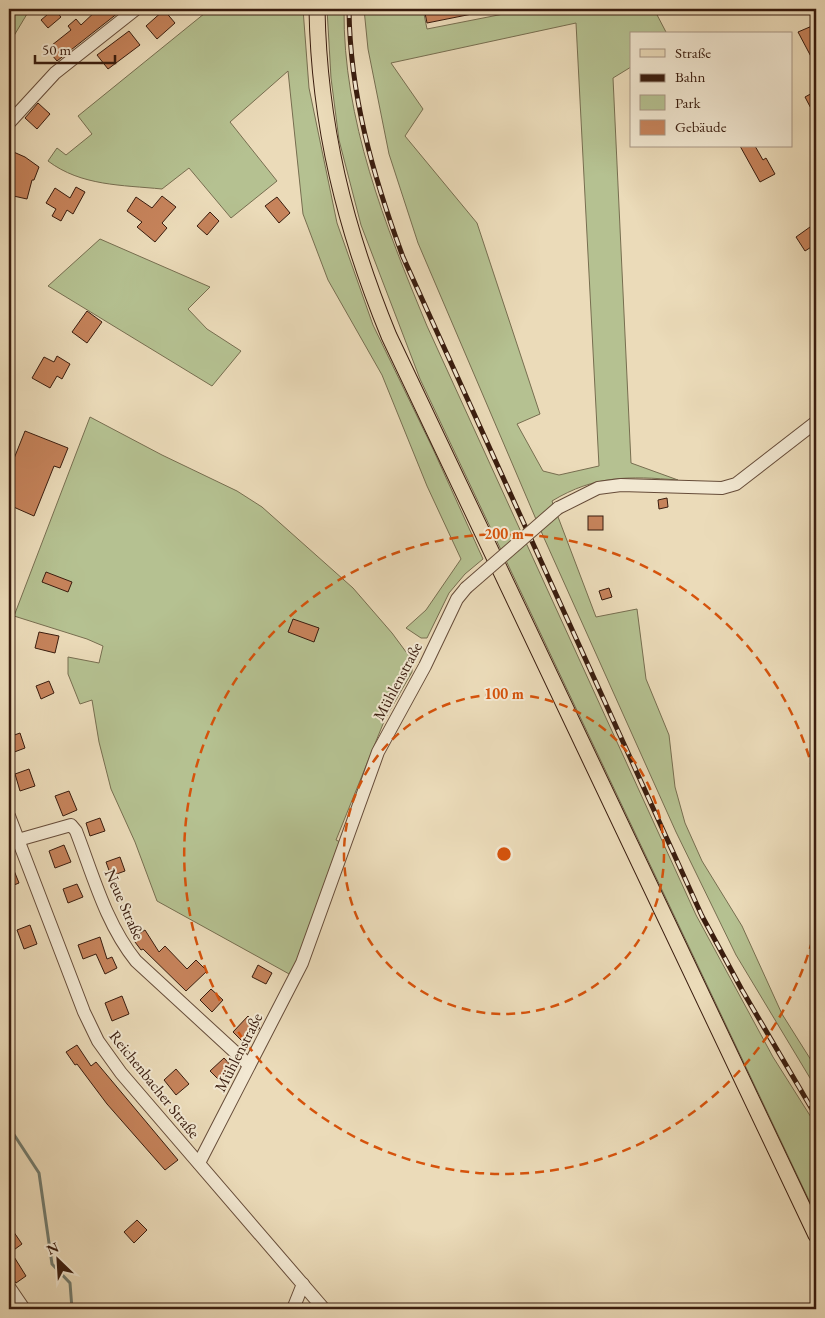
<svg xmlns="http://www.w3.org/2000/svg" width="825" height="1318" font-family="'EB Garamond',serif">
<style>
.green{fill:#b5c191;stroke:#776e50;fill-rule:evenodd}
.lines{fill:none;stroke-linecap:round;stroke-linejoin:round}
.stream{stroke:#727b6e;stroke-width:3}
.building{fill:#c6835b;stroke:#391c0e}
.minor-casing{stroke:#664c39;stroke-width:14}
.major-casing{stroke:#391c0e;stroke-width:17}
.minor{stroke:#f2e8d2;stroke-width:12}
.major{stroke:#ebdbb9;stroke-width:15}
.rail-casing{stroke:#391c0e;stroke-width:5}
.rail{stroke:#f2e8d2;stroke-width:3;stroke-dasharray:9;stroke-linecap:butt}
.minor-bridge-casing{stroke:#664c39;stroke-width:14;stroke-linecap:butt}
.minor-bridge{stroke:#f2e8d2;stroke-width:12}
.ring{fill:none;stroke:#d6530c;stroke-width:2.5;stroke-dasharray:9 6}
.labels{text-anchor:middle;stroke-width:4;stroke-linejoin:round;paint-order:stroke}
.street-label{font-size:16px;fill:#391c0e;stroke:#f2e8d2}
.centre{fill:#d6530c;stroke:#f2e8d2;stroke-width:2.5}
.ring-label{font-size:15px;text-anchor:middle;font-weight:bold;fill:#d6530c;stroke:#f2e8d2;stroke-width:4;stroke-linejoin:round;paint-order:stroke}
</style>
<rect width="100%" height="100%" fill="#ebdbb9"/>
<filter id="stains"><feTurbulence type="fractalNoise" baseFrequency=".004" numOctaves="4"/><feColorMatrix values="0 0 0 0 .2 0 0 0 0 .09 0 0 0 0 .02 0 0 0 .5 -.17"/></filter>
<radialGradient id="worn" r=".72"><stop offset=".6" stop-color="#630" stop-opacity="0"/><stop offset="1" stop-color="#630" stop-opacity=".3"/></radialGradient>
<g class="green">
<path d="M9,9h21l-21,35z"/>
<path d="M210,9h93l6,79 28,135 36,102 60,124 50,110 -18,15 -16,19 -22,45h-6l-15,-10 20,-18 35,-51 -34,-73 -45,-111 -54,-95 -25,-66 -15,-143 -58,51 47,59 -46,37 -42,-50 -27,21c-40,-4 -81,-3 -114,-28l9,-13 9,7 26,-21 -14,-18z"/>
<path d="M327,9h17c-1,111 41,216 83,317l269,589 77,142 43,68v90l-396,-836 -59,-154 -22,-85 -8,-62z"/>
<path d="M364,9h59l4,20 102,-20h125l13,25h-36v33l-18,11 18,385 47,17c-49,-4 -83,-5 -126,21l44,116 41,-8 9,70 23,56 6,52 10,36 17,38 40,65 40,88 34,54v20l-80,-133 -60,-123 -132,-294 -126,-295 -29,-89 -21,-105zM576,23l23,443 -40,9 -16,-4 -26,-47 23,-10 -63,-191 -72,-87 18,-27 -32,-46z"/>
<path d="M100,239l110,48 -22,22 19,20 34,22 -29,35 -164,-100z"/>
<path d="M90,417l72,38 75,36 25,16 91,81 39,45 20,27v12l-27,47 -49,121 13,6 -58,129 -134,-74 -22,-59 -24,-53 -12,-47 -7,-42 -12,4 -12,-30v-17l31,6 4,-17 -16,-7 -73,-23z"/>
</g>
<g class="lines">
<path class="stream" d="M9,1127l30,46 13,91 18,19 2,26"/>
</g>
<g class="building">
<path d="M54,9l7,8 -13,11 -7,-8z"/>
<path d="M98,9h25l-66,52 -10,-12 24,-19 -3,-4 8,-7 5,6z"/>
<path d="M448,9h29v4l-50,10 -2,-10z"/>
<path d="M164,10l11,13 -18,16 -11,-13z"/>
<path d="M812,26l4,9v31l-18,-34z"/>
<path d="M129,31l11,14 -32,24 -11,-14z"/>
<path d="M816,91v27l-11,-21z"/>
<path d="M38,103l12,11 -13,15 -12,-11z"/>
<path d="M740,146h15l8,14 3,-2 9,16 -15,8z"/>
<path d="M9,150l16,7 14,10 -5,13h-2l-5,19 -18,-4z"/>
<path d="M76,187l9,5 -12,22 -6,-4 -6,11 -9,-5 4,-7 -10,-6 9,-15 15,10z"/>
<path d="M162,196l14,11 -14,16 5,5 -12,14 -18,-15 5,-5 -15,-11 9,-14 16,11z"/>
<path d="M277,197l13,16 -11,10 -14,-17z"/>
<path d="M210,212l9,9 -12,14 -10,-9z"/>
<path d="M810,227l6,9v8l-11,7 -9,-14z"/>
<path d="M87,311l15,11 -15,21 -15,-11z"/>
<path d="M57,356l13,8 -8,15 -5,-3 -7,12 -18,-10 12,-21 10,5z"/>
<path d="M25,431l43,17 -8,20 -6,-2 -20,50 -25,-11v-46l4,2z"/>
<path d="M667,498l1,9 -9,2 -1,-9z"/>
<rect x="588" y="516" width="15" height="14"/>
<path d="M46,572l26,10 -4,10 -26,-10z"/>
<path d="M609,588l3,9 -10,3 -3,-9z"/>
<path d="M293,619l26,9 -5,14 -26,-10z"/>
<path d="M39,632l20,4 -4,17 -20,-5z"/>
<path d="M49,681l5,12 -13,6 -5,-13z"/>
<path d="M20,733l5,15 -16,6v-17z"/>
<path d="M29,769l6,17 -15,5 -5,-17z"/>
<path d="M69,791l8,19 -14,6 -8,-20z"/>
<path d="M100,818l5,13 -15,5 -4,-13z"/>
<path d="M64,845l7,17 -16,6 -6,-17z"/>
<path d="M120,857l5,14 -14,5 -5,-14z"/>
<path d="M9,858l10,25 -10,4z"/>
<path d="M77,884l6,13 -15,6 -5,-14z"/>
<path d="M30,925l7,19 -13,5 -7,-19z"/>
<path d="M145,930l14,22 6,-6 22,23 9,-9 11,11 -21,20 -43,-42 -2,1 -9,-12z"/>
<path d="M100,937l7,22 5,-2 5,11 -12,6 -9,-20 -13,5 -5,-14z"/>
<path d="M258,965l14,8 -6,11 -14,-7z"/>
<path d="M211,989l12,11 -11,12 -12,-12z"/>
<path d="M122,996l7,18 -17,7 -7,-18z"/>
<path d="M248,1016l12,12 -15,16 -12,-12z"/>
<path d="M77,1045l14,21 5,-4 82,98 -13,10 -58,-66 -30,-40 -2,1 -9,-13z"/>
<path d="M224,1058l11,12 -13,13 -12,-12z"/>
<path d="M176,1069l13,15 -13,11 -12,-15z"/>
<path d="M137,1220l10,10 -13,13 -10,-11z"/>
<path d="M9,1225l13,19 -11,8 15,24 -10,7 -7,-10z"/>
</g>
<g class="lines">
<defs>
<g id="minor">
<path d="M9,123l46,-50 81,-64"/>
<path d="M558,508l40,-20 23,-3 101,3 14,-4 80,-62"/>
<path d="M9,816l75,196 14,29 23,32 203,236"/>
<path d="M18,840l53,-15 5,6c17,44 30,93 60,130l113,104"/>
<path d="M199,1163l103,-200 76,-211 47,-86 32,-67 9,-11"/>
<path d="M9,1287l15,22"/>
<path d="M293,1309l10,-25"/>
</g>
<path id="major" d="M317,9c2,116 28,220 72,327l427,899"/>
</defs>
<use href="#minor" class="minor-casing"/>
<use href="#major" class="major-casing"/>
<use href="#minor" class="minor"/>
<use href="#major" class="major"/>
<defs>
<path id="rail" d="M349,9c1,87 24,167 54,248l299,659 40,74 74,126"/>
</defs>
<use href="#rail" class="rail-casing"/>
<use href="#rail" class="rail"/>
<defs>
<path id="minor-bridge" d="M466,588l92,-80"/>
</defs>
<use href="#minor-bridge" class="minor-bridge-casing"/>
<use href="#minor-bridge" class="minor-bridge"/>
</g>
<g class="ring">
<circle cx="504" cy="854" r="160"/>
<path d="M816 926A320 320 0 1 1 816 782"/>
</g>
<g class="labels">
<g class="street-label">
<text transform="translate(397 681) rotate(-62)" y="6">Mühlenstraße</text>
<text transform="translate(125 904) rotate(66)" y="6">Neue Straße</text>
<text transform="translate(238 1052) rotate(-63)" y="6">Mühlenstraße</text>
<text transform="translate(155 1084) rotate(51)" y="6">Reichenbacher Straße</text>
</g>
</g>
<circle cx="504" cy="854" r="8" class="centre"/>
<g class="ring-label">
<text x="504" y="539">200 m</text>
<text x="504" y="699">100 m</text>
</g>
<rect width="825" height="1318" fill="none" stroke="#ebdbb9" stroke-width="30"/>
<rect x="10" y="10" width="805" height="1298" fill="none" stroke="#391c0e" stroke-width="2.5"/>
<rect x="15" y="15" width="795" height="1288" fill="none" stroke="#391c0e"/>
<rect x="630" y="32" width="162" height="115" fill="#f2e8d2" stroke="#a89684"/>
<rect x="640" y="49" width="25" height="8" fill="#ebdbb9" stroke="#a89684"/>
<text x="675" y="58" font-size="15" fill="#391c0e">Straße</text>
<rect x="640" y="74" width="25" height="8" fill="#391c0e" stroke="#a89684"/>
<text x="675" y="82" font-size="15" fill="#391c0e">Bahn</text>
<rect x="640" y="95" width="25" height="15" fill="#b5c191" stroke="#a89684"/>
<text x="675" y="108" font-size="15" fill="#391c0e">Park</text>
<rect x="640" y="120" width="25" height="15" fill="#c6835b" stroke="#a89684"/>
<text x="675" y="132" font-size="15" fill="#391c0e">Gebäude</text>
<g transform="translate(58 1260) rotate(335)" stroke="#f2e8d2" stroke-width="4" paint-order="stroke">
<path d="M0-4L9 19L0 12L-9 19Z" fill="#391c0e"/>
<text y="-8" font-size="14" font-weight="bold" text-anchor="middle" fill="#391c0e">N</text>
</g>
<path d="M35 55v8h80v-8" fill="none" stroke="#391c0e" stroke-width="2.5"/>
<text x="42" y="55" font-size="15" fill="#391c0e" stroke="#f2e8d2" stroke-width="4" paint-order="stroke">50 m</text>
<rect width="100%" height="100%" filter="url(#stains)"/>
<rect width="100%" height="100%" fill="url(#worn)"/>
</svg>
